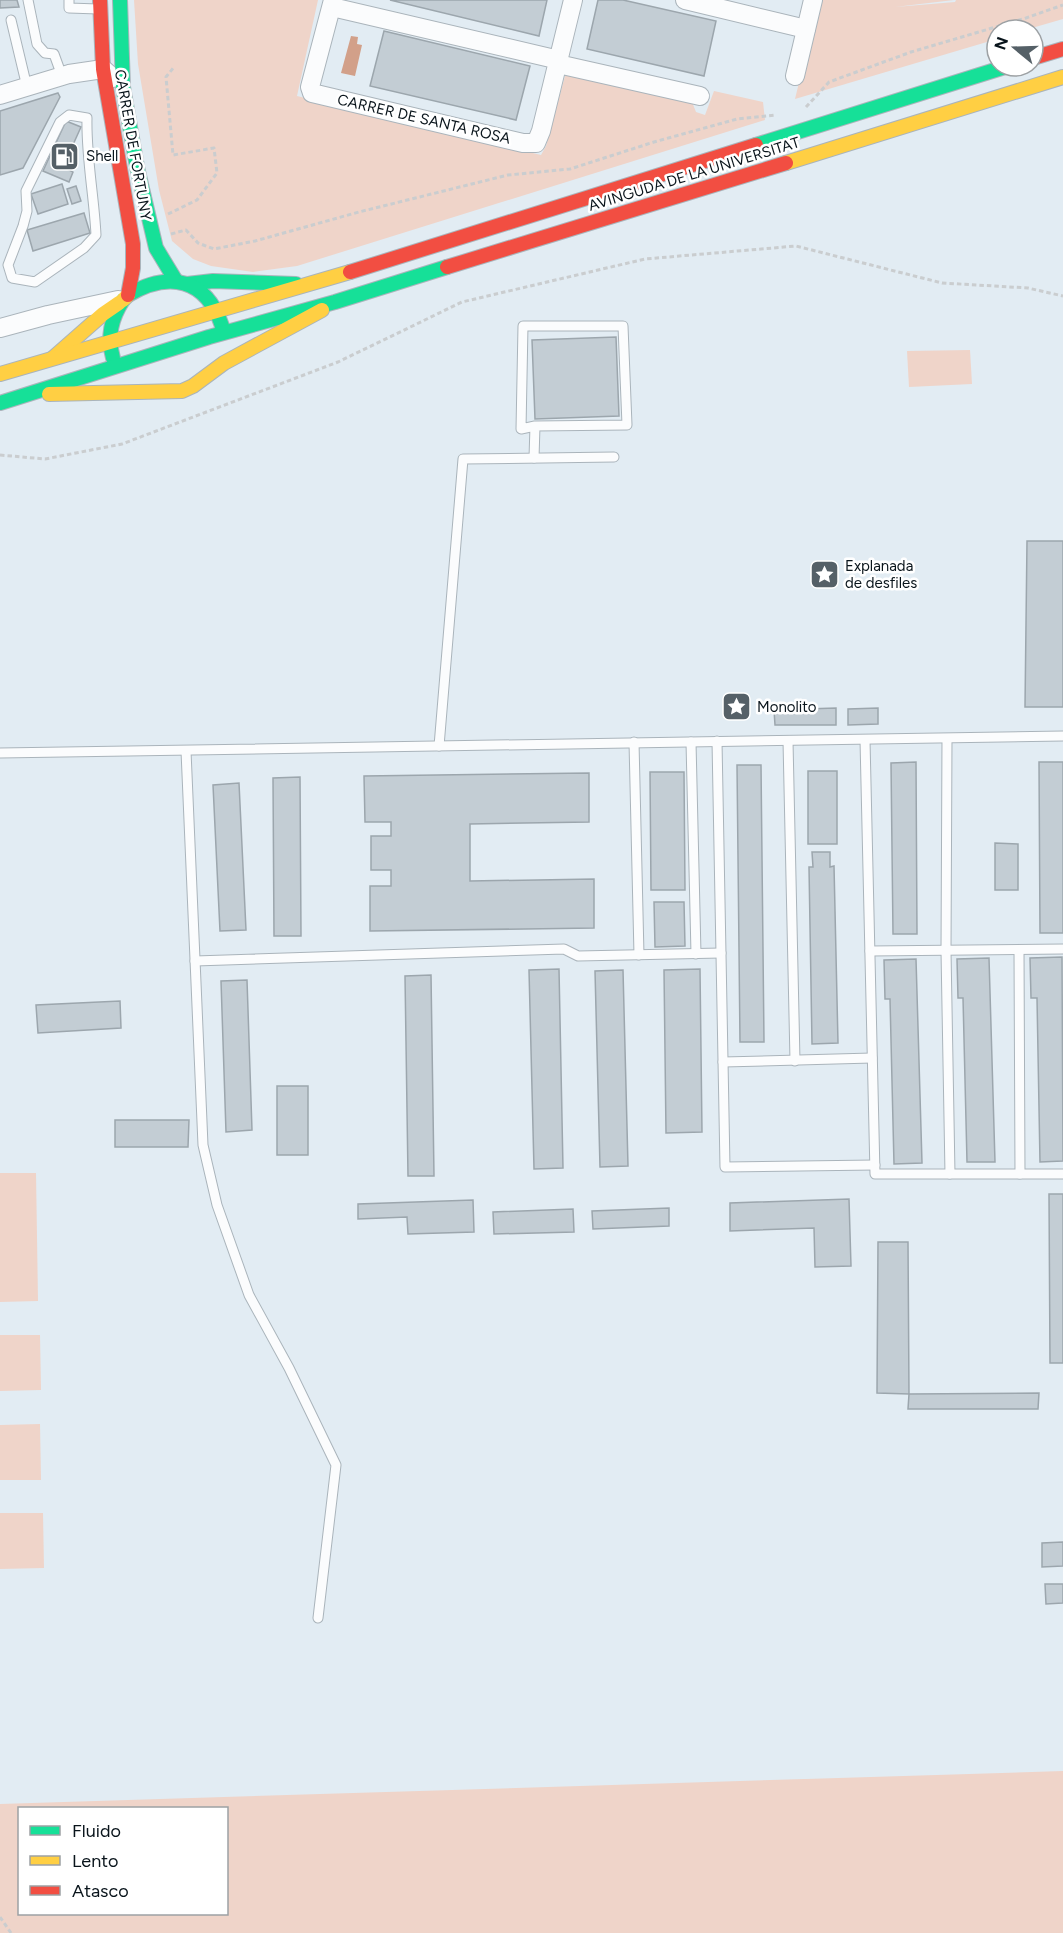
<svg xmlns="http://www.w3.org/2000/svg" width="1063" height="1933" font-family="Figtree,sans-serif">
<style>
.green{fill:#efd4c9;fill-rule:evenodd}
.water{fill:#d2a089}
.building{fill:#c3cdd4;stroke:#9ca6ad;stroke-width:1.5}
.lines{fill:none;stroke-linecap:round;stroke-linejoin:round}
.lane-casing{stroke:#aab4bb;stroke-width:11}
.street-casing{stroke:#aab4bb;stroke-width:20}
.fast-casing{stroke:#aab4bb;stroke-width:16}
.slow-casing{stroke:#aab4bb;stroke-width:16}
.jam-casing{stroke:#aab4bb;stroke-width:16}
.path{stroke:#cacdcf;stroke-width:3;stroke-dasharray:4.5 3;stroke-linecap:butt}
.lane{stroke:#fbfcfd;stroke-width:9}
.street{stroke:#fbfcfd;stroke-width:18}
.fast{stroke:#16e098;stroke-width:14}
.slow{stroke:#ffcf43;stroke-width:14}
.jam{stroke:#f24e42;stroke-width:14}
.labels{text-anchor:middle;stroke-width:5;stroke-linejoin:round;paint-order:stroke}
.street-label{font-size:15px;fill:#09141b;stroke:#fff}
.poi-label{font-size:15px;fill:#09141b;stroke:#fff;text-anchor:start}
</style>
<rect width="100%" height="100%" fill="#e2ecf3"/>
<g class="green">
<path d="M134,0h184l-21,96 244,59 5,-9 19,-70 14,-3 113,29 4,10 9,3 9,-24 49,11 2,18 -468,146 -44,6 -42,-6 -18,-7 -21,-18 -13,-51 -21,-126z"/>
<path d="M819,0h135l-59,7 60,-5 1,-2h107v19l-38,11h-28v9l-202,60z"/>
<path d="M970,350l2,34 -63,3 -2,-36z"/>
<path d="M0,1173h36l2,128 -38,1z"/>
<path d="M0,1335h40l1,55 -41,1z"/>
<path d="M40,1424l1,56h-41v-55z"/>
<path d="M0,1513h43l1,55 -44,1z"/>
<path d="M1063,1771v162h-1063v-129zM20,1808h206v106h-206z"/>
</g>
<path class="water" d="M351,36l7,1 -1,7 5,1 -7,31 -14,-3z"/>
<g class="building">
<path d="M0,0h17l2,7 -19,1z"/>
<path d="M390,0h157l-8,36z"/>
<path d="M598,0h25l93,21 -12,55 -117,-27z"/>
<path d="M384,31l146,35 -14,54 -146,-34z"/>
<path d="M58,93l2,4 -37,71 -23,7v-64z"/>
<path d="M66,121l15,6 -18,40 10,5 -4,10 -26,-11z"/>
<path d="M62,184l6,20 -30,10 -7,-20z"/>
<path d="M76,186l5,15 -9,3 -5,-15z"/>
<path d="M84,213l6,20 -57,18 -6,-21z"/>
<path d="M616,337l3,79 -84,3 -3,-79z"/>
<path d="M1027,541h36v166h-38z"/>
<path d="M836,708v17h-61l-1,-15z"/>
<path d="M878,708v16l-30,1v-16z"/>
<path d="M916,762l1,172h-24l-2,-171z"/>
<path d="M1039,762h24v171h-23z"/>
<path d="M737,765h24l3,277h-24z"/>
<rect x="808" y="771" width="29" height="73"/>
<path d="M650,772h34l1,118h-34z"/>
<path d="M589,773v49l-119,2v57l124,-2v49l-224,3v-45h21v-16h-20v-34h20v-14h-26l-1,-46z"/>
<path d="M300,777l1,159h-27l-1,-158z"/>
<path d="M239,783l7,147 -26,1 -7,-146z"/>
<path d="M995,843l23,1v46h-23z"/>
<path d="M812,852h18v15l4,-1 4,177 -26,1 -3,-177h4z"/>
<path d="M654,902h30l1,44 -30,1z"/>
<path d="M1062,957l1,204 -23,1 -3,-164h-6l-1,-40z"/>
<path d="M989,958l6,204h-28l-4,-164h-5l-1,-39z"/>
<path d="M916,959l6,204 -28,1 -4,-165h-5l-1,-39z"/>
<path d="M559,969l4,199 -29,1 -5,-199z"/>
<path d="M700,969l2,163 -36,1 -2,-163z"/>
<path d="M623,970l5,196 -28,1 -5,-196z"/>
<path d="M431,975l3,201h-26l-3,-200z"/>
<path d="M247,980l5,150 -26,2 -5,-151z"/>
<path d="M120,1001l1,27 -83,5 -2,-28z"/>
<rect x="277" y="1086" width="31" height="69"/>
<path d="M115,1120h74l-1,27h-73z"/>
<path d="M1049,1194h14v169h-13z"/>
<path d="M849,1199l2,67 -36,1 -1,-39 -84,3v-28z"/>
<path d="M473,1200l1,32 -66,2 -1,-17 -49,2v-15z"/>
<path d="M669,1208v18l-76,3 -1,-18z"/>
<path d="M573,1209l1,23 -80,2 -1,-22z"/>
<path d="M878,1242h30l1,152 -32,-1z"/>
<path d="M1039,1393l-1,16h-130l1,-15z"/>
<path d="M1063,1542v24l-21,1v-24z"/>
<path d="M1045,1584h18v19l-17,1z"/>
</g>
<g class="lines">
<defs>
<g id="lane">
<path d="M28,0l9,44 8,9 9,1 8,22"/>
<path d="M69,0v8l29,1"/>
<path d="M11,20l16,67"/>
<path d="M69,115l18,3c-1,39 7,77 9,117l-12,13 -49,34 -23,-4 -4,-13 15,-39 4,-15 -1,-20 34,-69z"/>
<path d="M534,458l1,-32 92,-1 -4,-99h-100l-2,103 14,-3"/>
<path d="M947,739l-1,212 4,223"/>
<path d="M865,740l10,434h188"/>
<path d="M717,741l8,426 150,-2"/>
<path d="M788,741l7,320"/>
<path d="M634,742l5,213"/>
<path d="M691,742l5,212"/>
<path d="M439,746l24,-287 151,-2"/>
<path d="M186,751l17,394 14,60 32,90 40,73 47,97 -18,153"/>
<path d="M0,753l1063,-17"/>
<path d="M1019,950l1,224"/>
<path d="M870,951l193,-2"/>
<path d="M195,961l369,-12 14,7 143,-3"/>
<path d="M723,1062l149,-4"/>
</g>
<g id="street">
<path d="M333,0l-23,87 2,6 211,50h13l5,-12 32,-131"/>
<path d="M685,0l121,29"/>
<path d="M332,7l227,53"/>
<path d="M558,64l142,32"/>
<path d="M795,76l18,-76"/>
<path d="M0,95l69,-21 34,-5 10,9"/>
<path d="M0,328l48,-13 70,-15"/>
</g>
<g id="fast">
<path d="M120,0l3,87 14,80 19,81 20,33"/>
<path d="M756,145l252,-79"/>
<path d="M187,284l26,-3 83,3"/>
<path d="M128,295c41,-24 78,-17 94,31"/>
<path d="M113,358c-6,-22 -2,-39 10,-58"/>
<path d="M0,403l209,-66 126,-35 112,-35"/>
</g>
<g id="slow">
<path d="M786,163l277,-86"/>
<path d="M123,300l5,-5"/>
<path d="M53,358l50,-44 16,-11"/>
<path d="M0,374l350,-102"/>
<path d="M49,394l133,-3 11,-5 31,-23 98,-53"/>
</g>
<g id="jam">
<path d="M100,0l3,69 30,175v24l-5,27"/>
<path d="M1033,58l30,-9"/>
<path d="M447,267l339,-104"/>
<path d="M350,272l406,-127"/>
</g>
</defs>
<use href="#lane" class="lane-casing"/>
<use href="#street" class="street-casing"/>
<use href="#fast" class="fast-casing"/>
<use href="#slow" class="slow-casing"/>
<use href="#jam" class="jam-casing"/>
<g class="path">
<path d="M806,107l23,-25 82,-30 115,-34 37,-13"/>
<path d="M168,214l29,-14 20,-27 -3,-25 -41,7 -7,-78 8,-10"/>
<path d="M171,234l15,-4 12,13 16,6 41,-8 104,-29 149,-37 62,-6 84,-27 83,-23 39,-4"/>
<path d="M0,455l45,4 77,-15 216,-82 124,-60 183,-43 151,-13 146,37 86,5 35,8"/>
<path d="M0,1917l11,16"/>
</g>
<use href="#lane" class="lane"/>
<use href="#street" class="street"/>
<use href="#fast" class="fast"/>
<use href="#slow" class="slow"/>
<use href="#jam" class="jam"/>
</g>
<defs>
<symbol id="fuel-square" viewBox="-11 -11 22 22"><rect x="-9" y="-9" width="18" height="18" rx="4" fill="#556067" stroke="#fff"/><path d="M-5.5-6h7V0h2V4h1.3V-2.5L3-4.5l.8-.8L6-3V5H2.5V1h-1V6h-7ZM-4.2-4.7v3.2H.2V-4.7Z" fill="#fff"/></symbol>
<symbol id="sight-square" viewBox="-11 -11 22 22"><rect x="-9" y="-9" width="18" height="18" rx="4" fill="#556067" stroke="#fff"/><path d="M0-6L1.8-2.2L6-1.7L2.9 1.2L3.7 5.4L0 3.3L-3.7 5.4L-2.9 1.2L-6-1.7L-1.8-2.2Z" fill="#fff"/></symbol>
</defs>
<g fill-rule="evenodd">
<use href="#fuel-square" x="48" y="140" width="33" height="33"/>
<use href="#sight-square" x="808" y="558" width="33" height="33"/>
<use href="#sight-square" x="720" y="690" width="33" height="33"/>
</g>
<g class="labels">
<g class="street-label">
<text transform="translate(424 119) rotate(13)" y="5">CARRER DE SANTA ROSA</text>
<text transform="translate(133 145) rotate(80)" y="5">CARRER DE FORTUNY</text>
<text transform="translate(694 174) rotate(-17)" y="5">AVINGUDA DE LA UNIVERSITAT</text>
</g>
<g class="poi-label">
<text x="86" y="161">Shell</text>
<text x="845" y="571">Explanada<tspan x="845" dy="17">de desfiles</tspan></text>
<text x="757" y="712">Monolito</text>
</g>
</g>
<rect x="18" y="1807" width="210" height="108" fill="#ffffff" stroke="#9da1a4" stroke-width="1.5"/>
<rect x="30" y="1826" width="30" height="9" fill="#16e098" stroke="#9da1a4" stroke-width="1.5"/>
<text x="72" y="1837" font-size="18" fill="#09141b">Fluido</text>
<rect x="30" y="1856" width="30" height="9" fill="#ffcf43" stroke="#9da1a4" stroke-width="1.5"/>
<text x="72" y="1867" font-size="18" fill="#09141b">Lento</text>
<rect x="30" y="1886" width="30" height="9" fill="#f24e42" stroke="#9da1a4" stroke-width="1.5"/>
<text x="72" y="1897" font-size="18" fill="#09141b">Atasco</text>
<g transform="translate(1015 48) rotate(289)"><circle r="28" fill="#ffffff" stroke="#9da1a4" stroke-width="1.5"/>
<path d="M0-4.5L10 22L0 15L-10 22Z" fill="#556067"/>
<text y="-9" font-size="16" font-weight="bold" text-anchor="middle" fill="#09141b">N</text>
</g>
</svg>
